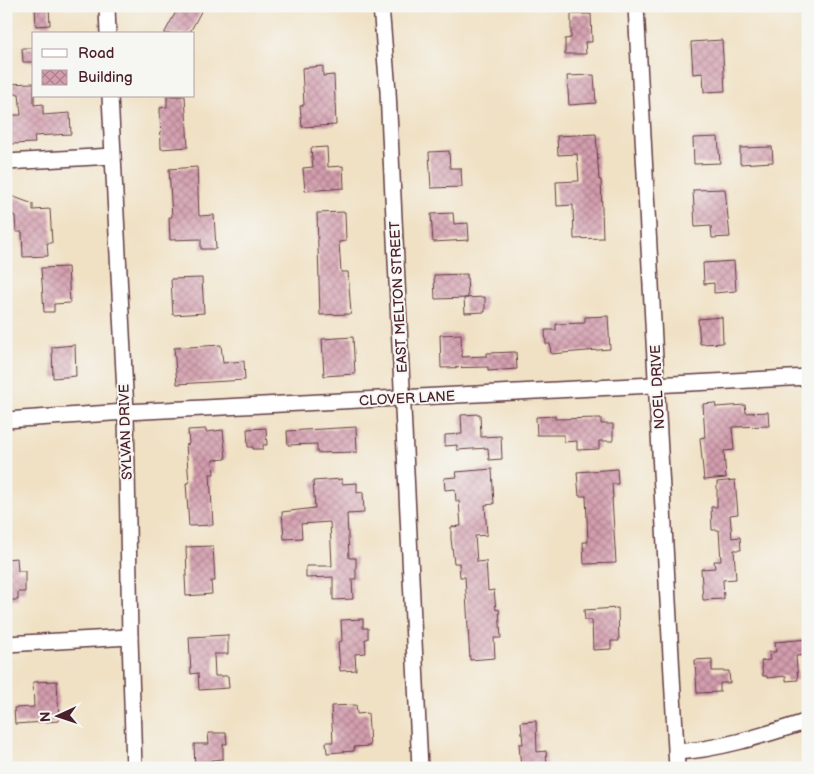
<svg xmlns="http://www.w3.org/2000/svg" width="814" height="774" font-family="'Balsamiq Sans',sans-serif">
<style>
.building{fill:url(#building-cross-hatch)}
.lines{fill:none;stroke-linecap:round;stroke-linejoin:round}
.street-casing{stroke:#633c42;stroke-width:18}
.street{stroke:#fff;stroke-width:15}
.labels{text-anchor:middle;stroke-width:4;stroke-linejoin:round;paint-order:stroke}
.street-label{font-size:14px;fill:#4a1f2b;stroke:#f6f6f2}
</style>
<defs>
<pattern id="building-cross-hatch" width="8" height="8" patternUnits="userSpaceOnUse" patternTransform="scale(1.25)"><rect width="8" height="8" fill="#d39eae"/><path d="M0 0l8 8M0 8l8-8" fill="none" stroke="#ad808e"/></pattern>
</defs>
<rect width="100%" height="100%" fill="#f6f6f2"/>
<filter id="ink" filterUnits="userSpaceOnUse"><feTurbulence type="fractalNoise" baseFrequency=".02" numOctaves="2"/><feDisplacementMap in="SourceGraphic" scale="10" xChannelSelector="R" yChannelSelector="G"/><feConvolveMatrix kernelMatrix="1 2 1 2 8 2 1 2 1" color-interpolation-filters="sRGB"/></filter>
<filter id="wash" filterUnits="userSpaceOnUse"><feTurbulence type="fractalNoise" baseFrequency=".0096" numOctaves="4" result="noise"/><feDisplacementMap in="SourceGraphic" scale="20" xChannelSelector="R" yChannelSelector="G"/><feGaussianBlur stdDeviation="1.12" result="paint"/><feColorMatrix in="noise" values="0 0 0 0 0 0 0 0 0 0 0 0 0 0 0 0 0 1.4 0 .05"/><feComposite in="paint" operator="in"/></filter>
<g filter="url(#wash)">
<rect width="100%" height="100%" fill="#f0e1c4"/>
<g id="blocks">
<g class="building">
<path d="M35,6h14l1,19 -14,1z"/>
<path d="M179,6h25l-15,28h-25z"/>
<path d="M571,14h20l1,28h-7l1,12h-21v-15l6,-1z"/>
<path d="M722,40l3,51 -21,1 -1,-19 -10,1 -2,-32z"/>
<path d="M22,48h12v14h-11z"/>
<path d="M323,66v10l11,-1 2,50 -34,2 -2,-21 4,-1 -2,-37z"/>
<path d="M594,75l2,28 -27,2 -2,-29z"/>
<path d="M34,83v22l9,-1v11l27,-2 1,21 -37,2 1,7 -24,1 -2,-29h12l-2,-21h-13v-10z"/>
<path d="M167,96h18l3,51 -27,2 -1,-41 7,-1z"/>
<path d="M596,134l3,46h2l2,58 -29,1 -1,-34 -16,1 -1,-24 23,-1 -2,-27 -19,1 -1,-19z"/>
<path d="M718,137l2,26 -26,1 -1,-26z"/>
<path d="M327,147l1,20 15,-1 1,22 -39,3 -2,-23 10,-1 -2,-19z"/>
<path d="M772,147l1,15 -33,2v-16z"/>
<path d="M449,151l1,17h11l1,19 -31,1 -2,-36z"/>
<path d="M197,167l2,49 15,-1 2,34h-15v-10l-31,1 -1,-23h3l-3,-48z"/>
<path d="M725,189l5,48 -18,1 -1,-12 -16,1 -2,-37z"/>
<path d="M6,194l27,10v6l17,-1 2,34h-5l1,13 -25,1 -1,-25h-6l-1,-16 -9,-4z"/>
<path d="M345,212l1,29 -7,1 2,30h7l3,42 -31,1 -3,-102z"/>
<path d="M453,213l1,11 14,-1 1,17 -36,2 -2,-28z"/>
<path d="M734,261l2,30 -22,2v-10l-10,1 -1,-21z"/>
<path d="M68,267l2,36 -16,1v8h-10l-3,-44z"/>
<path d="M467,274l1,24 -33,1 -1,-24z"/>
<path d="M202,278l2,35 -31,2 -2,-36z"/>
<path d="M485,297v15l-20,1 -1,-15z"/>
<path d="M608,316l2,33 -59,5 -1,-10h-4l-1,-14h11v-6l29,-1v-6z"/>
<path d="M722,317l1,26 -23,1 -2,-25z"/>
<path d="M461,334l1,23 25,-1v-3l29,-1 1,17 -29,2v-4l-47,1 -1,-33z"/>
<path d="M353,337l2,37 -31,2 -2,-37z"/>
<path d="M75,345l1,31 -23,2 -1,-31z"/>
<path d="M221,345l2,18 21,-2 1,19 -68,4 -3,-36z"/>
<path d="M715,403l1,4 29,-2 1,8 22,-1 1,14 -37,1 2,23 -10,1 2,27 -22,2 -4,-42 5,-1 -2,-33z"/>
<path d="M480,414l1,23 20,-1 1,23 -13,1 -1,-12 -31,2v-5l-12,1v-11l17,-1 -1,-19z"/>
<path d="M555,416v3l46,-1v6h12v17h-14v8l-22,1v-9l-13,1v-7h-27l-1,-18z"/>
<path d="M356,427l1,25 -40,1v-9l-29,1 -1,-14z"/>
<path d="M266,428l1,17h-4v4h-10v-2h-5l-1,-18z"/>
<path d="M206,429v3l17,-2 3,29 -13,1 1,14h-4l3,51 -24,1 -3,-43h3l-3,-38 3,-1 -1,-14z"/>
<path d="M492,469l2,35 -9,1 2,30 -12,1 2,26 9,-1 2,30 6,-1 2,20 3,-1 2,29h-7l1,20 -25,2 -5,-83h-5l-1,-14h-5l-3,-24v-12l10,-1 -2,-25h-3l-1,-12 -10,1 -1,-12 13,-1 -1,-5z"/>
<path d="M617,469l1,15h-6l1,14h-1l4,65 -32,1 -1,-22h5l-2,-46h-7l-2,-24z"/>
<path d="M342,479v5l15,-1v10l6,-1 1,21 -17,1 2,44h7v21h-4l1,20 -20,1v-23l-27,1v-12h26l-2,-44 -29,2 1,14 -18,1 -2,-27 33,-4 -2,-27z"/>
<path d="M735,480l3,34 -8,1 2,23 8,-1 1,13h-7l2,29 -13,1 1,19 -21,1 -2,-31 14,-1 -1,-7h7l-2,-31h-7l-1,-23h6v-25z"/>
<path d="M213,546l2,35h-4l1,13 -26,2 -1,-20h2l-1,-29z"/>
<path d="M17,558l1,13h7v21h-7v8h-10l-2,-41z"/>
<path d="M618,608l1,33h-8v8l-18,1 -1,-30h-7l-1,-10z"/>
<path d="M363,619v9h5v11h-3l1,14 -11,1 1,16 -16,1 -2,-29 4,-1 -1,-21z"/>
<path d="M228,635v19h-14l1,22h13l1,12 -30,2 -1,-17 -7,1 -2,-37z"/>
<path d="M808,639v16l-12,1 2,24 -12,1v-5l-19,2v-2h-4l-2,-15 9,-1 -1,-8h7l-1,-10z"/>
<path d="M712,659v12h17l1,12h-10v9l-23,1 -2,-33z"/>
<path d="M57,681l2,40 -44,3 -1,-16 20,-1 -1,-25z"/>
<path d="M356,705l1,9 11,-1 2,33 -16,1v4l-27,2 -1,-11h7l-2,-36z"/>
<path d="M536,721l1,31 9,-1 1,14 -5,1v2h-21l-2,-24h4l-2,-22z"/>
<path d="M208,733h18l1,11h-4v15l-12,1v8h-16l-1,-24h15z"/>
</g>
</g>
</g>
<g filter="url(#ink)">
<use href="#blocks" fill-opacity="0" stroke="#633c42" stroke-width="1"/>
<g class="lines">
<defs>
<g id="street">
<path d="M107,6l1,28"/>
<path d="M381,6l7,85 32,677"/>
<path d="M636,6l41,762"/>
<path d="M110,96l16,316 4,225 4,131"/>
<path d="M6,162l107,-6"/>
<path d="M6,420l120,-8 682,-35"/>
<path d="M6,644l124,-7"/>
<path d="M676,752c43,-2 91,-18 132,-31"/>
</g>
</defs>
<use href="#street" class="street-casing"/>
<use href="#street" class="street"/>
</g>
</g>
<g class="labels">
<g class="street-label">
<text transform="translate(398 297) rotate(-93)" y="5">EAST MELTON STREET</text>
<text transform="translate(657 387) rotate(-93)" y="5">NOEL DRIVE</text>
<text transform="translate(407 398) rotate(-3)" y="5">CLOVER LANE</text>
<text transform="translate(125 432) rotate(-92)" y="5">SYLVAN DRIVE</text>
</g>
</g>
<rect width="814" height="774" fill="none" stroke="#f6f6f2" stroke-width="25"/>
<rect x="32" y="32" width="162" height="65" fill="#f6f6f2" stroke="#b1a0a2"/>
<rect x="42" y="49" width="25" height="8" fill="#ffffff" stroke="#b1a0a2"/>
<text x="78" y="58" font-size="15" fill="#4a1f2b">Road</text>
<rect x="42" y="70" width="25" height="15" fill="url(#building-cross-hatch)" stroke="#b1a0a2"/>
<text x="78" y="82" font-size="15" fill="#4a1f2b">Building</text>
<g transform="translate(58 716) rotate(267)" stroke="#f6f6f2" stroke-width="4" paint-order="stroke">
<path d="M0-4L9 19L0 12L-9 19Z" fill="#4a1f2b"/>
<text y="-8" font-size="14" font-weight="bold" text-anchor="middle" fill="#4a1f2b">N</text>
</g>
</svg>
